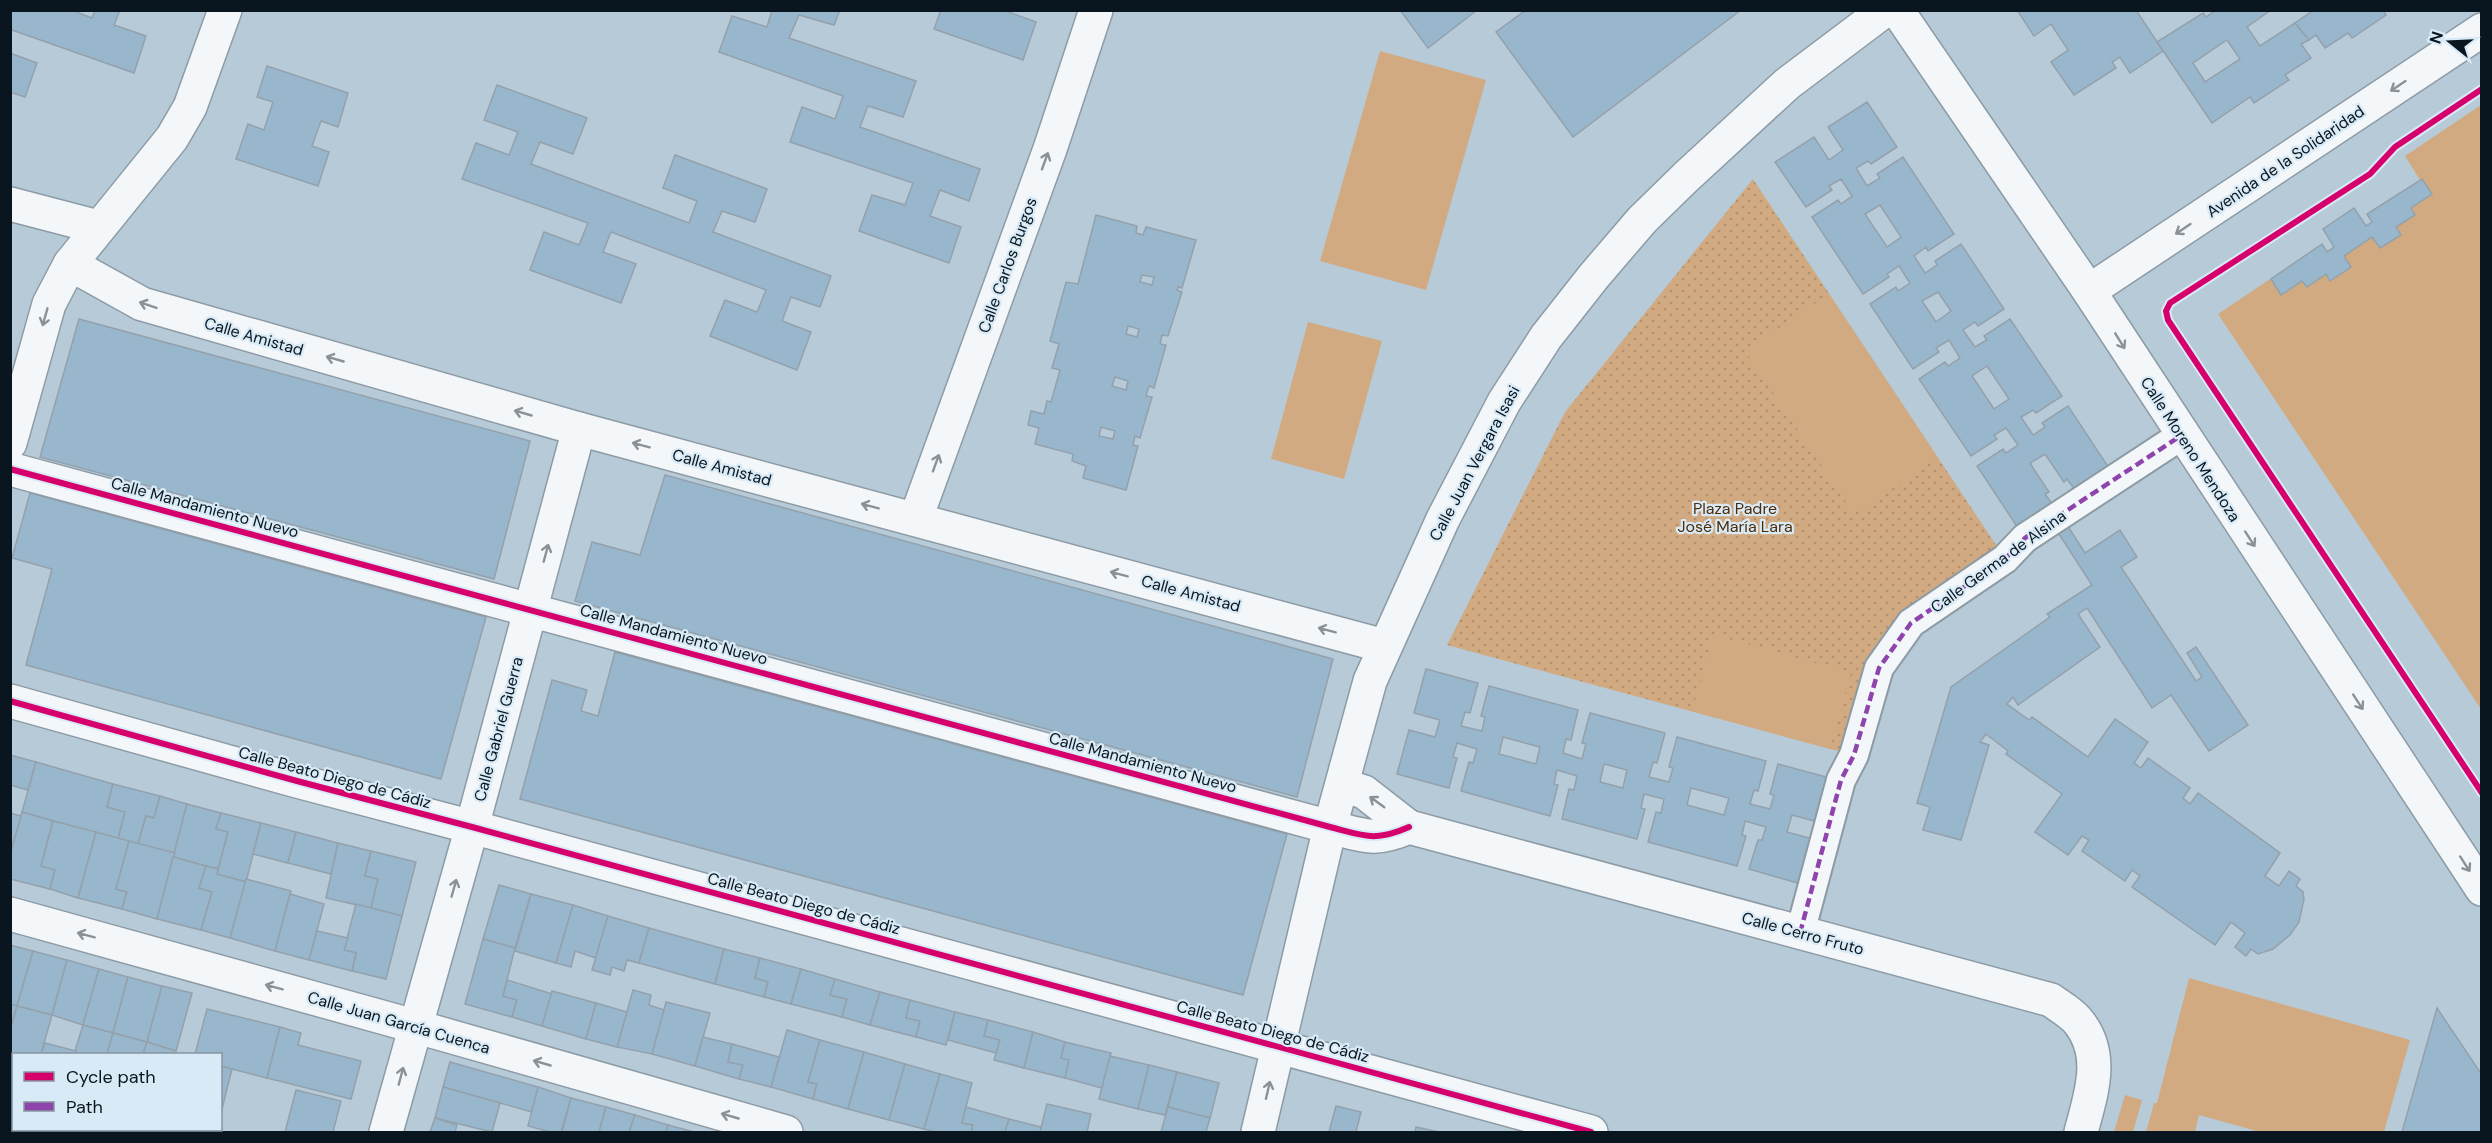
<svg xmlns="http://www.w3.org/2000/svg" width="2492" height="1143" font-family="'DM Sans',sans-serif">
<style>
.park{fill:url(#park-dots)}
.garden{fill:#d2aa82}
.building{fill:#99b7cc;stroke:#93a1ac;stroke-width:1.5;fill-rule:evenodd}
.lines{fill:none;stroke-linecap:round;stroke-linejoin:round}
.pedestrian-casing{stroke:#8d9ba5;stroke-width:32}
.minor-casing{stroke:#8d9ba5;stroke-width:36}
.tertiary-casing{stroke:#8d9ba5;stroke-width:36}
.primary-casing{stroke:#8d9ba5;stroke-width:36}
.pedestrian{stroke:#f4f7f9;stroke-width:28}
.minor{stroke:#f4f7f9;stroke-width:33}
.tertiary{stroke:#f4f7f9;stroke-width:33}
.primary{stroke:#f4f7f9;stroke-width:33}
.quiet{stroke:#8e44ad;stroke-width:4.5;stroke-dasharray:9 4.5;stroke-linecap:butt}
.cycleway-casing{stroke:#d9eaf7;stroke-width:10}
.cycleway{stroke:#d6006c;stroke-width:6}
.oneway{stroke:#8a9297}
.labels{text-anchor:middle;stroke-width:4.5;stroke-linejoin:round;paint-order:stroke}
.street-label{font-size:16px;fill:#09161f;stroke:#d9eaf7}
.park-label{font-size:16px;fill:#4e2b07;stroke:#d9eaf7}
</style>
<defs>
<pattern id="park-dots" width="8" height="8" patternUnits="userSpaceOnUse" patternTransform="scale(1.5)"><rect width="8" height="8" fill="#d2aa82"/><path d="M2 2h.1M6 6h.1" fill="none" stroke="#b39270" stroke-width="1.8" stroke-linecap="round"/></pattern>
</defs>
<rect width="100%" height="100%" fill="#b7cad8"/>
<path class="park" d="M1753,179l249,375 -97,66 -56,134 -402,-109 118,-233z"/>
<g class="garden">
<path d="M1380,51l106,29 -60,210 -106,-29z"/>
<path d="M2481,105v604l-263,-395 104,-70 5,7 7,-4 -11,-18 31,-21 12,18 6,-4 -5,-8 53,-34 -15,-24z"/>
<path d="M1829,294l109,164 -84,56 -109,-163z"/>
<path d="M1308,322l74,19 -38,138 -73,-20z"/>
<path d="M1714,635l137,38 -21,76 -138,-38z"/>
<path d="M2189,978l221,62 -26,92h-124l-61,-17 -4,17h-49l8,-29h3z"/>
<path d="M2125,1095l17,5 -9,32h-19z"/>
</g>
<g class="building">
<path d="M10,10h61l21,8 3,-8h25l-6,15 32,11 -12,37 -122,-43 -2,5z"/>
<path d="M772,10h68l-6,15 -35,-10 -10,23 127,43 -13,36 -35,-11 -8,21 120,42 -11,32 -29,-11 -10,26 31,11 -12,36 -90,-32 13,-36 33,10 8,-22 -123,-41 12,-35 33,12 8,-23 -124,-44 13,-36 35,11z"/>
<path d="M941,10h62l33,12 -13,38 -89,-31z"/>
<path d="M1400,10h77l-49,38z"/>
<path d="M1526,10h215l-168,127 -77,-105z"/>
<path d="M2017,10h119l27,41 -33,22 -10,-16 -8,5 4,6 -42,27 -23,-33 17,-12 -17,-26 -17,12z"/>
<path d="M2271,10l-24,17 13,19 35,-23 14,17 -8,4 10,14 -26,17 4,5 -35,23 -4,-6 -38,26 -55,-81 46,-29 3,4 10,-7zM2227,40l13,19 -35,23 -12,-19z"/>
<path d="M2314,10h69l3,5 -34,23 -4,-5 -23,15 -9,-13 -7,5 -14,-17z"/>
<path d="M10,53l27,10 -12,34 -15,-5z"/>
<path d="M267,66l81,27 -10,34 -17,-6 -9,25 17,6 -11,34 -82,-27 12,-35 16,6 9,-28 -16,-5z"/>
<path d="M497,85l90,33 -14,36 -33,-12 -9,22 158,59 8,-22 -34,-13 12,-33 92,34 -12,33 -33,-11 -9,21 118,44 -11,31 -29,-10 -9,24 29,11 -14,38 -87,-34 15,-36 32,12 9,-22 -155,-58 -8,20 33,12 -15,39 -91,-33 14,-38 35,13 9,-22 -126,-44 14,-36 33,12 9,-23 -34,-12z"/>
<path d="M1867,102l30,45 -26,17 -3,-3 -12,7 11,18 13,-8 -3,-4 26,-17 51,77 -26,17 -2,-4 -12,9 11,17 12,-8 -2,-4 26,-17 43,65 -26,17 -3,-4 -12,8 12,17 12,-7 -3,-4 26,-17 52,77 -26,17 -3,-3 -12,7 12,18 12,-8 -3,-4 26,-17 41,62 -34,22 -8,-11 -3,3 -19,-28 -15,9 19,29 -4,2 8,11 -35,23 -41,-62 26,-17 3,4 12,-8 -12,-17 -12,7 3,4 -26,17 -52,-77 26,-17 3,4 12,-8 -11,-18 -13,8 3,4 -26,17 -43,-65 26,-17 2,4 12,-8 -11,-17 -12,8 2,3 -26,17 -51,-77 26,-17 3,4 11,-8 -11,-17 -12,7 3,4 -26,17 -31,-45 39,-25 15,23 14,-10 -15,-23zM1880,205l21,32 -14,10 -22,-33zM1938,292l13,19 -15,11 -14,-21zM1987,366l22,33 -15,10 -22,-33z"/>
<path d="M2422,179l10,15 -21,14 4,7 -19,12 5,8 -21,13 -8,-11 -28,19 7,11 -21,14 -4,-7 -19,13 -5,-6 -21,14 -10,-16 51,-35 5,8 7,-5 -11,-18 31,-21 12,18 6,-4 -5,-8z"/>
<path d="M1096,215l41,11 -1,7 7,2 3,-8 50,13 -14,48 -4,-1 -1,3 5,2 -14,44 -6,-1 -2,9 6,1 -12,43 -5,-2 -3,10 6,1 -12,41 -5,-2 -2,9 5,1 -12,44 -43,-12 3,-12 -14,-5 1,-7 -38,-10 4,-16 -11,-3 3,-14 13,3 3,-13 4,1 9,-32 -8,-2 7,-24 -9,-3 16,-59 12,2zM1142,275l12,2 -2,8 -12,-3zM1128,326l11,3 -2,8 -11,-3zM1115,377l13,4 -2,9 -14,-4zM1101,427l14,4 -2,8 -14,-3z"/>
<path d="M79,319l451,122 -36,138 -454,-122z"/>
<path d="M665,475l668,184 -36,138 -722,-196 17,-59 48,13z"/>
<path d="M30,493l456,124 -45,162 -415,-114 26,-96 -40,-11z"/>
<path d="M2067,525l18,28 35,-23 17,27 -16,10 75,114 6,-4 -15,-24 9,-6 52,78 -39,26 -38,-56 -19,13 -65,-100 -9,6 22,33 -82,58 -5,-8 -6,7 22,16 3,-3 56,40 27,-38 33,23 -14,21 7,5 7,-10 42,30 -7,10 7,6 8,-11 82,60 -15,23 14,10 10,-15 11,8 -4,7 7,6 1,7 -5,23 -9,13 -17,14 -15,5 -7,-5 -5,7 -11,-9 10,-14 -14,-11 -16,23 -83,-58 8,-11 -8,-6 -7,11 -43,-30 7,-11 -7,-4 -14,19 -33,-23 27,-38 -56,-40 2,-3 -22,-17 -6,8 9,3 -28,95 -38,-10 7,-23 -13,-4 34,-116 99,-70 -3,-3 45,-29 -35,-54z"/>
<path d="M615,652l672,182 -44,161 -723,-196 32,-119 35,10 -6,21 17,5z"/>
<path d="M1426,669l52,14 -8,30 -5,-1 -4,14 21,5 3,-14 -4,-1 8,-30 89,24 -7,30 -5,-1 -3,14 19,6 4,-15 -4,-1 8,-30 75,20 -8,30 -4,-1 -4,15 20,5 4,-14 -4,-1 8,-30 89,24 -8,30 -4,-1 -4,14 20,5 4,-14 -4,-1 8,-30 52,14 -12,44 -26,-7 -5,17 26,7 -12,45 -52,-15 9,-29h4l4,-13 -21,-6 -3,14 4,1 -9,30 -89,-24 8,-30 5,1 3,-14 -20,-5 -3,14 4,1 -8,30 -75,-20 7,-30 5,1 3,-14 -20,-6 -3,14 4,1 -8,31 -89,-25 8,-29 4,1 4,-14 -20,-6 -4,14 4,1 -8,30 -52,-14 12,-44 26,7 5,-17 -26,-7zM1503,737l37,10 -4,17 -37,-10zM1604,764l23,6 -4,18 -23,-6zM1691,788l38,10 -5,17 -37,-10z"/>
<path d="M10,755l26,7 -8,28 -18,-5z"/>
<path d="M36,762l77,22 -6,23 18,5 -7,27 -96,-27z"/>
<path d="M113,784l47,12 -6,22 -8,-2 -8,28 -20,-5 7,-27 -18,-5z"/>
<path d="M160,796l27,8 -12,49 -37,-9 8,-28 8,2z"/>
<path d="M187,804l34,9 -5,16 12,3 -10,37 -45,-12z"/>
<path d="M22,812l31,9 -12,45 14,4 -5,19 -40,-10v-24z"/>
<path d="M10,813l11,3 -11,38z"/>
<path d="M221,813l40,10 -15,59 -29,-8 11,-42 -12,-3z"/>
<path d="M53,821l43,11 -18,66 -28,-9 5,-19 -14,-4z"/>
<path d="M261,823l35,9 -8,31 -35,-9z"/>
<path d="M96,832l33,9 -13,48 11,3 -5,17 -44,-11z"/>
<path d="M296,832l42,11 -7,31 -43,-11z"/>
<path d="M129,841l46,12 -18,66 -35,-10 5,-17 -11,-3z"/>
<path d="M338,843l33,8 -6,25 13,3 -7,29 -45,-10z"/>
<path d="M371,851l45,11 -14,54 -31,-8 7,-29 -13,-3z"/>
<path d="M173,857l33,9 -7,22 13,4 -11,38 -44,-11z"/>
<path d="M206,866l12,3 -1,5 29,8 -16,56 -29,-8 11,-38 -13,-4z"/>
<path d="M246,879l45,12 -16,60 -45,-13z"/>
<path d="M499,885l32,9 -16,54 -32,-9z"/>
<path d="M290,894l34,10 -15,56 -34,-9z"/>
<path d="M531,894l42,11 -17,58 -41,-12z"/>
<path d="M356,904l46,12 -16,63 -34,-8 4,-18 -12,-3z"/>
<path d="M573,905l35,11 -12,42 -21,-7 -4,16 -15,-4z"/>
<path d="M608,916l41,12 -10,35 -12,-3 -3,11 -12,-4 -2,8 -18,-5z"/>
<path d="M649,928l75,21 -9,35 -76,-21z"/>
<path d="M317,931l31,7 -4,12 12,3 -4,18 -43,-11z"/>
<path d="M483,939l32,9 -12,48 14,4 -5,17 -47,-13z"/>
<path d="M10,945l23,6 -16,55 -7,-2z"/>
<path d="M724,949l36,9 -5,20 13,4 -4,15 -49,-13z"/>
<path d="M33,951l34,9 -15,55 -35,-9z"/>
<path d="M760,958l41,11 -10,35 -27,-7 4,-15 -13,-4z"/>
<path d="M67,960l32,9 -16,56 -31,-10z"/>
<path d="M99,969l29,8 -15,56 -30,-8z"/>
<path d="M801,969l34,10 -5,16 17,4 -5,18 -51,-13z"/>
<path d="M128,977l34,9 -15,56 -34,-9z"/>
<path d="M835,979l45,13 -10,33 -28,-8 5,-18 -17,-4z"/>
<path d="M507,980l45,14 -10,32 -30,-9 5,-17 -14,-4z"/>
<path d="M162,986l30,7 -16,58 -29,-9z"/>
<path d="M633,990l18,5 -2,10 15,5 -12,44 -35,-7z"/>
<path d="M552,991l44,12 -10,36 -44,-13z"/>
<path d="M880,992l30,8 -4,18 14,3 -4,16 -46,-12z"/>
<path d="M910,1000l45,12 -9,33 -30,-8 4,-16 -14,-3z"/>
<path d="M666,1002l44,11 -15,53 -43,-12z"/>
<path d="M596,1003l31,9 -10,35 -31,-8z"/>
<path d="M10,1004l7,2 -7,25z"/>
<path d="M17,1006l35,9 -11,39h-27v14l-4,-1v-36z"/>
<path d="M2437,1008l45,67v57h-80z"/>
<path d="M207,1009l73,18 -13,51 -47,-12v-12h-25z"/>
<path d="M955,1012l33,8 -4,16 16,4 -4,13 -48,-13z"/>
<path d="M988,1020l45,12 -9,36 -30,-8 6,-20 -16,-4z"/>
<path d="M83,1025l30,8 -6,21h-33z"/>
<path d="M280,1027l21,6 -3,12 63,16 -10,38 -84,-21z"/>
<path d="M787,1030l33,10 -12,42 9,2 -4,15 -42,-12z"/>
<path d="M1033,1032l32,10 -4,16 8,2 -4,18 -41,-10z"/>
<path d="M113,1033l34,9 -4,12h-36z"/>
<path d="M703,1037l29,7 -4,18 15,3 -4,14 -44,-13z"/>
<path d="M820,1040l44,12 -16,57 -35,-10 4,-15 -9,-2z"/>
<path d="M147,1042l29,9 -1,3h-32z"/>
<path d="M1065,1042l46,11 -9,35 -37,-10 4,-18 -8,-2z"/>
<path d="M45,1043l31,8 -1,3h-34z"/>
<path d="M732,1044l47,13 -8,30 -32,-8 4,-14 -15,-3z"/>
<path d="M864,1052l41,12 -16,56 -41,-11z"/>
<path d="M1110,1056l39,9 -11,44 -39,-10z"/>
<path d="M450,1062l88,25 -6,25 -89,-25z"/>
<path d="M905,1064l35,10 -16,55 -35,-9z"/>
<path d="M1149,1065l28,7 -12,43 -27,-6z"/>
<path d="M220,1066l12,3 -11,44h-1z"/>
<path d="M1177,1072l42,11 -9,35 -42,-11z"/>
<path d="M940,1074l32,9 -10,40 11,2 -2,7h-35l-12,-3z"/>
<path d="M443,1087l57,16 -8,29 -57,-14z"/>
<path d="M538,1087l33,11 -10,34h-11l-22,-6z"/>
<path d="M296,1090l45,11 -8,31h-48z"/>
<path d="M571,1098l35,9 -7,25h-37z"/>
<path d="M1047,1104l44,10 -4,18h-47z"/>
<path d="M1336,1106l25,6 -5,20h-27z"/>
<path d="M606,1107l29,8 -6,17h-30z"/>
<path d="M966,1107l43,12 -4,13h-34l2,-7 -11,-2z"/>
<path d="M1168,1107l42,11 -4,14h-45z"/>
<path d="M635,1115l33,10 -2,7h-37z"/>
<path d="M435,1118l22,7 -2,7h-25z"/>
<path d="M10,1119l4,1v10h6l-1,2h-9z"/>
<path d="M1009,1119l32,8 -1,5h-35z"/>
<path d="M668,1125l26,7h-28z"/>
<path d="M1416,1127l23,5h-24z"/>
<path d="M20,1130h27l7,1 -35,1z"/>
</g>
<g class="lines">
<defs>
<path id="pedestrian" d="M1800,933l41,-153 13,-25 25,-87 32,-45 94,-64 20,-21 157,-103"/>
<g id="minor">
<path d="M10,204l88,23"/>
<path d="M70,264l72,40 437,125 805,217"/>
<path d="M10,443l39,-139 21,-40 102,-126 18,-31 35,-97"/>
<path d="M10,469l1320,358c35,9 45,15 79,0"/>
<path d="M916,518l134,-369 46,-139"/>
<path d="M1342,785l22,7 45,35 642,173c8,6 19,12 26,20 29,34 14,74 4,112"/>
<path d="M10,914l404,112 372,106"/>
<path d="M10,1105l4,1"/>
<path d="M99,1130l10,2"/>
<path d="M386,1132l86,-305 107,-398"/>
<path d="M1258,1132l72,-305 40,-146 73,-162 61,-117 42,-65 48,-61 48,-56 44,-43 101,-93 98,-74"/>
</g>
<g id="tertiary">
<path d="M1897,10l192,281"/>
<path d="M10,701l287,80 175,46 1119,305"/>
</g>
<path id="primary" d="M2482,30l-393,261 393,598"/>
</defs>
<use href="#pedestrian" class="pedestrian-casing"/>
<use href="#minor" class="minor-casing"/>
<use href="#tertiary" class="tertiary-casing"/>
<use href="#primary" class="primary-casing"/>
<use href="#pedestrian" class="pedestrian"/>
<use href="#minor" class="minor"/>
<use href="#tertiary" class="tertiary"/>
<use href="#primary" class="primary"/>
<path class="quiet" d="M1800,933l41,-153 13,-25 25,-87 32,-45 94,-64 20,-21 157,-103"/>
<defs>
<g id="cycleway">
<path d="M2482,89l-87,58 -25,27 -200,129 -4,8 2,9 314,473"/>
<path d="M10,469l1320,358c35,9 45,15 79,0"/>
<path d="M10,701l287,80 175,46 1119,305"/>
</g>
</defs>
<use href="#cycleway" class="cycleway-casing"/>
<use href="#cycleway" class="cycleway"/>
</g>
<defs><path id="oneway-shaft" d="M-6 0H5M1.5-3L5.5 0L1.5 3" fill="none" stroke-width="1.6" stroke-linecap="round" stroke-linejoin="round" transform="scale(1.5)"/></defs>
<g class="oneway">
<use href="#oneway-shaft" transform="translate(2398 86) rotate(146)"/>
<use href="#oneway-shaft" transform="translate(1045 161) rotate(-70)"/>
<use href="#oneway-shaft" transform="translate(2183 229) rotate(146)"/>
<use href="#oneway-shaft" transform="translate(148 305) rotate(-161)"/>
<use href="#oneway-shaft" transform="translate(45 317) rotate(106)"/>
<use href="#oneway-shaft" transform="translate(2120 341) rotate(58)"/>
<use href="#oneway-shaft" transform="translate(335 359) rotate(-164)"/>
<use href="#oneway-shaft" transform="translate(523 413) rotate(-164)"/>
<use href="#oneway-shaft" transform="translate(641 445) rotate(-165)"/>
<use href="#oneway-shaft" transform="translate(936 463) rotate(-70)"/>
<use href="#oneway-shaft" transform="translate(870 506) rotate(-165)"/>
<use href="#oneway-shaft" transform="translate(2250 539) rotate(57)"/>
<use href="#oneway-shaft" transform="translate(546 553) rotate(-75)"/>
<use href="#oneway-shaft" transform="translate(1119 574) rotate(-165)"/>
<use href="#oneway-shaft" transform="translate(1327 630) rotate(-165)"/>
<use href="#oneway-shaft" transform="translate(2358 702) rotate(57)"/>
<use href="#oneway-shaft" transform="translate(1377 802) rotate(-144)"/>
<use href="#oneway-shaft" transform="translate(2465 864) rotate(57)"/>
<use href="#oneway-shaft" transform="translate(454 888) rotate(-74)"/>
<use href="#oneway-shaft" transform="translate(86 935) rotate(-165)"/>
<use href="#oneway-shaft" transform="translate(274 987) rotate(-165)"/>
<use href="#oneway-shaft" transform="translate(542 1063) rotate(-164)"/>
<use href="#oneway-shaft" transform="translate(401 1076) rotate(-75)"/>
<use href="#oneway-shaft" transform="translate(1268 1090) rotate(-77)"/>
<use href="#oneway-shaft" transform="translate(730 1116) rotate(-164)"/>
</g>
<g class="labels">
<g class="street-label">
<text transform="translate(2285 161) rotate(-34)" y="6">Avenida de la Solidaridad</text>
<text transform="translate(1007 265) rotate(-70)" y="6">Calle Carlos Burgos</text>
<text transform="translate(254 336) rotate(16)" y="6">Calle Amistad</text>
<text transform="translate(2191 449) rotate(57)" y="6">Calle Moreno Mendoza</text>
<text transform="translate(1474 463) rotate(-62)" y="6">Calle Juan Vergara Isasi</text>
<text transform="translate(722 467) rotate(15)" y="6">Calle Amistad</text>
<text transform="translate(205 507) rotate(15)" y="6">Calle Mandamiento Nuevo</text>
<text transform="translate(1998 561) rotate(-36)" y="6">Calle Germa de Alsina</text>
<text transform="translate(1191 593) rotate(15)" y="6">Calle Amistad</text>
<text transform="translate(674 634) rotate(15)" y="6">Calle Mandamiento Nuevo</text>
<text transform="translate(498 729) rotate(-75)" y="6">Calle Gabriel Guerra</text>
<text transform="translate(1143 762) rotate(15)" y="6">Calle Mandamiento Nuevo</text>
<text transform="translate(335 777) rotate(15)" y="6">Calle Beato Diego de Cádiz</text>
<text transform="translate(804 903) rotate(15)" y="6">Calle Beato Diego de Cádiz</text>
<text transform="translate(1803 933) rotate(15)" y="6">Calle Cerro Fruto</text>
<text transform="translate(399 1022) rotate(16)" y="6">Calle Juan García Cuenca</text>
<text transform="translate(1273 1031) rotate(15)" y="6">Calle Beato Diego de Cádiz</text>
</g>
<g class="park-label">
<text x="1735" y="514">Plaza Padre<tspan x="1735" dy="18">José María Lara</tspan></text>
</g>
</g>
<rect width="2492" height="1143" fill="none" stroke="#09161f" stroke-width="24"/>
<rect x="12" y="1053" width="210" height="78" fill="#d9eaf7" stroke="#8695a1" stroke-width="1.5"/>
<rect x="24" y="1072" width="30" height="9" fill="#d6006c" stroke="#8695a1" stroke-width="1.5"/>
<text x="66" y="1083" font-size="18" fill="#09161f">Cycle path</text>
<rect x="24" y="1102" width="30" height="9" fill="#8e44ad" stroke="#8695a1" stroke-width="1.5"/>
<text x="66" y="1113" font-size="18" fill="#09161f">Path</text>
<g transform="translate(2450 42) rotate(288)" stroke="#d9eaf7" stroke-width="4.5" paint-order="stroke">
<path d="M0-4.5L10 22L0 15L-10 22Z" fill="#09161f"/>
<text y="-9" font-size="16" font-weight="bold" text-anchor="middle" fill="#09161f">N</text>
</g>
</svg>
